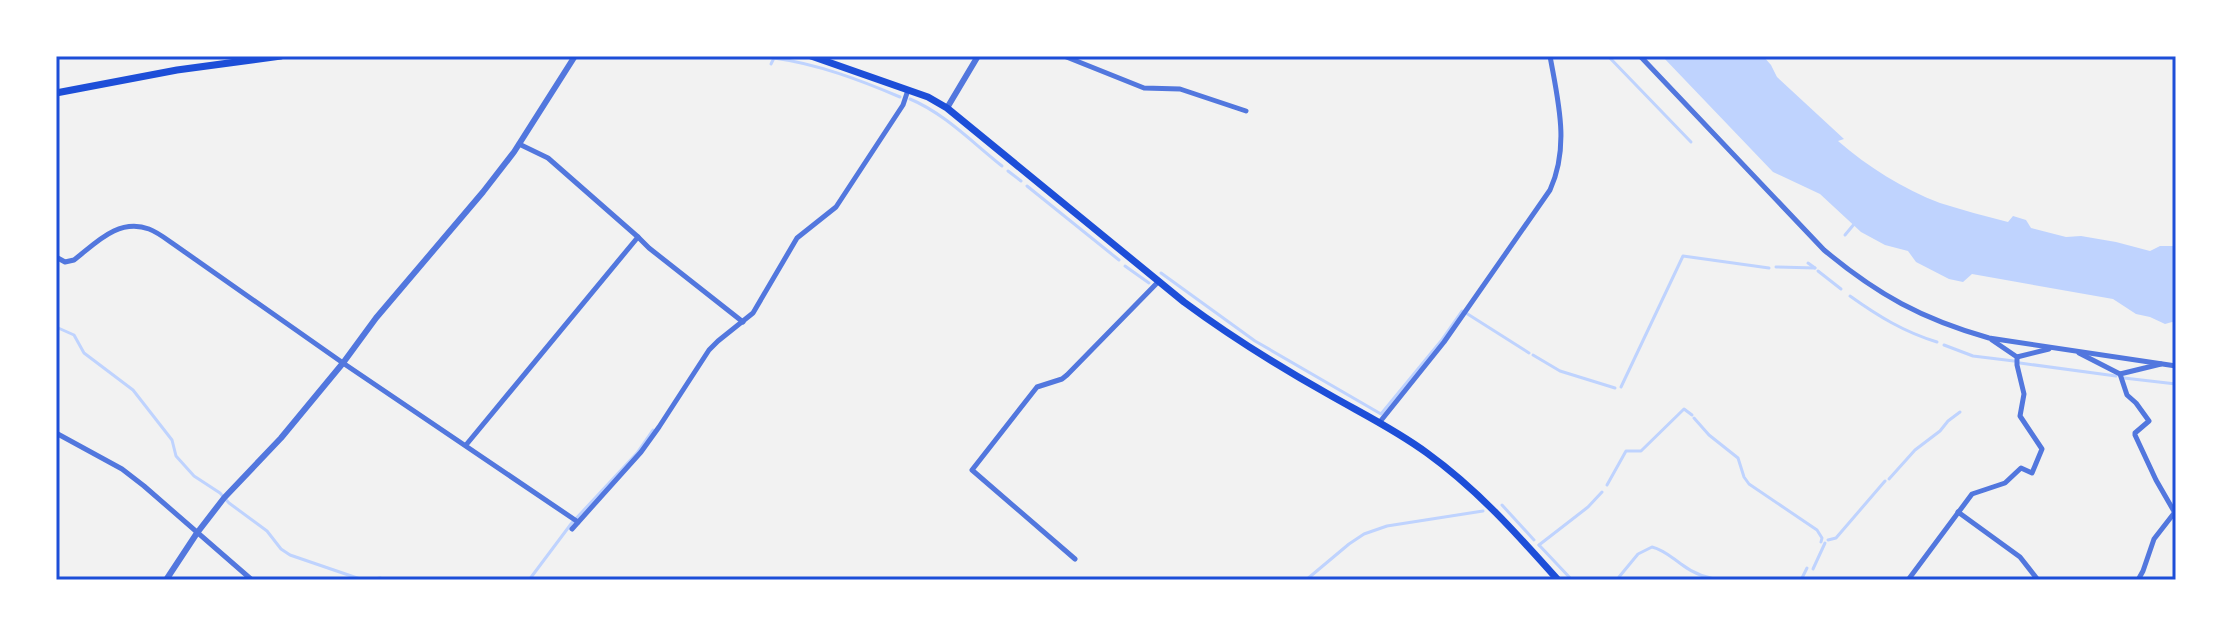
<svg xmlns="http://www.w3.org/2000/svg" width="2232" height="636" font-family="Lato,sans-serif">
<style>
.water{fill:#bfd3fe}
.lines{fill:none;stroke-linecap:round;stroke-linejoin:round}
.stream{stroke:#bfd3fe;stroke-width:3}
.minor{stroke:#5277de;stroke-width:5}
.tertiary{stroke:#5277de;stroke-width:6}
.secondary{stroke:#1d4ed8;stroke-width:7}
.neatline{fill:none;stroke:#1d4ed8;stroke-width:3}
</style>
<rect width="100%" height="100%" fill="#f2f2f2"/>
<path class="water" d="M1662,56h101l8,9 6,12 67,62 -6,2c30,26 65,48 102,62 22,7 45,13 68,19l5,-6 13,4 5,8 35,9 15,-1 35,6 34,9 10,-5h16v77l-4,-1 -7,2 -15,-7 -14,-3 -23,-15 -141,-25 -9,8 -14,-3 -33,-17 -8,-11 -23,-6 -24,-13 -41,-38 -47,-22z"/>
<g class="lines">
<g class="stream">
<path d="M1608,56l83,86"/>
<path d="M771,64l3,-6c44,6 86,22 126,39"/>
<path d="M910,99c34,14 63,44 92,67"/>
<path d="M1008,171l13,10"/>
<path d="M1027,186l92,74"/>
<path d="M1845,235l10,-12"/>
<path d="M1808,263l7,5"/>
<path d="M1125,266l24,17"/>
<path d="M1776,267l39,1"/>
<path d="M1818,271l23,18"/>
<path d="M1161,273l94,68 126,73 60,-73 21,-30"/>
<path d="M1850,296c28,20 54,36 87,46"/>
<path d="M1466,313l63,40"/>
<path d="M56,327l18,8 10,18 49,37 39,50 4,16 18,20 26,17 9,10 38,28 14,18 9,6 73,25"/>
<path d="M1944,345l29,11 41,5"/>
<path d="M1533,355l27,16 55,17"/>
<path d="M2020,363l96,13"/>
<path d="M2124,378l52,6"/>
<path d="M1621,387l62,-131 86,12"/>
<path d="M1694,418l15,17 29,23 6,19 5,7 68,46 5,8 -1,4"/>
<path d="M1889,479l26,-29 25,-19 8,-10 12,-9"/>
<path d="M1607,485l19,-34h15l43,-42 8,6"/>
<path d="M1502,505l32,35"/>
<path d="M1828,540l8,-2 49,-57"/>
<path d="M1539,545l49,-38 14,-15"/>
<path d="M1539,545l33,35"/>
<path d="M1813,569l12,-26"/>
<path d="M1619,577l19,-23 14,-7c12,3 19,10 29,17 13,10 26,15 43,16"/>
<path d="M369,580l11,-2 5,2"/>
<path d="M529,580l42,-56 66,-71 16,-23"/>
<path d="M1306,580l43,-36 15,-10 23,-8 96,-15"/>
<path d="M1732,580h32"/>
<path d="M1801,580l6,-12"/>
</g>
<g class="minor">
<path d="M1064,56l80,32 36,1 66,22"/>
<path d="M1640,56l184,194c54,45 98,69 165,88l187,28"/>
<path d="M519,144l29,14 90,79 11,11 94,74"/>
<path d="M56,257l9,5 9,-2c22,-17 44,-42 75,-31 8,3 16,9 23,14l171,120 235,159"/>
<path d="M2079,353l41,21"/>
<path d="M2017,357l32,-8"/>
<path d="M2161,364l-41,10 7,21 9,8 13,18 -14,12v2l21,45 19,33"/>
<path d="M1379,423l65,-81 106,-152c20,-44 8,-89 0,-134"/>
<path d="M56,433l66,36 22,17 108,94"/>
<path d="M466,445l172,-208"/>
<path d="M1958,512l62,45 18,23"/>
<path d="M572,529l69,-77 18,-25 50,-77 9,-9 35,-28 44,-75 39,-31 67,-102 5,-15"/>
<path d="M1075,559l-103,-89 65,-83 25,-8 5,-4 92,-94"/>
<path d="M1908,580l64,-86 33,-11 16,-15 11,5 10,-24 -22,-33 4,-22 -7,-29v-8l-25,-17"/>
<path d="M2138,580l5,-9 11,-32 21,-27"/>
</g>
<g class="tertiary">
<path d="M947,108l31,-52"/>
<path d="M166,580l31,-47 27,-35 57,-60 62,-75 33,-45 107,-126 31,-40 61,-96"/>
</g>
<g class="secondary">
<path d="M811,56l117,41 19,11 237,194c46,34 94,64 144,92 33,19 68,36 99,59 50,36 90,81 131,127"/>
<path d="M56,93l121,-23 104,-14"/>
</g>
</g>
<rect width="2232" height="636" fill="none" stroke="#ffffff" stroke-width="116"/>
<rect x="58" y="58" width="2116" height="520" class="neatline"/>
</svg>
